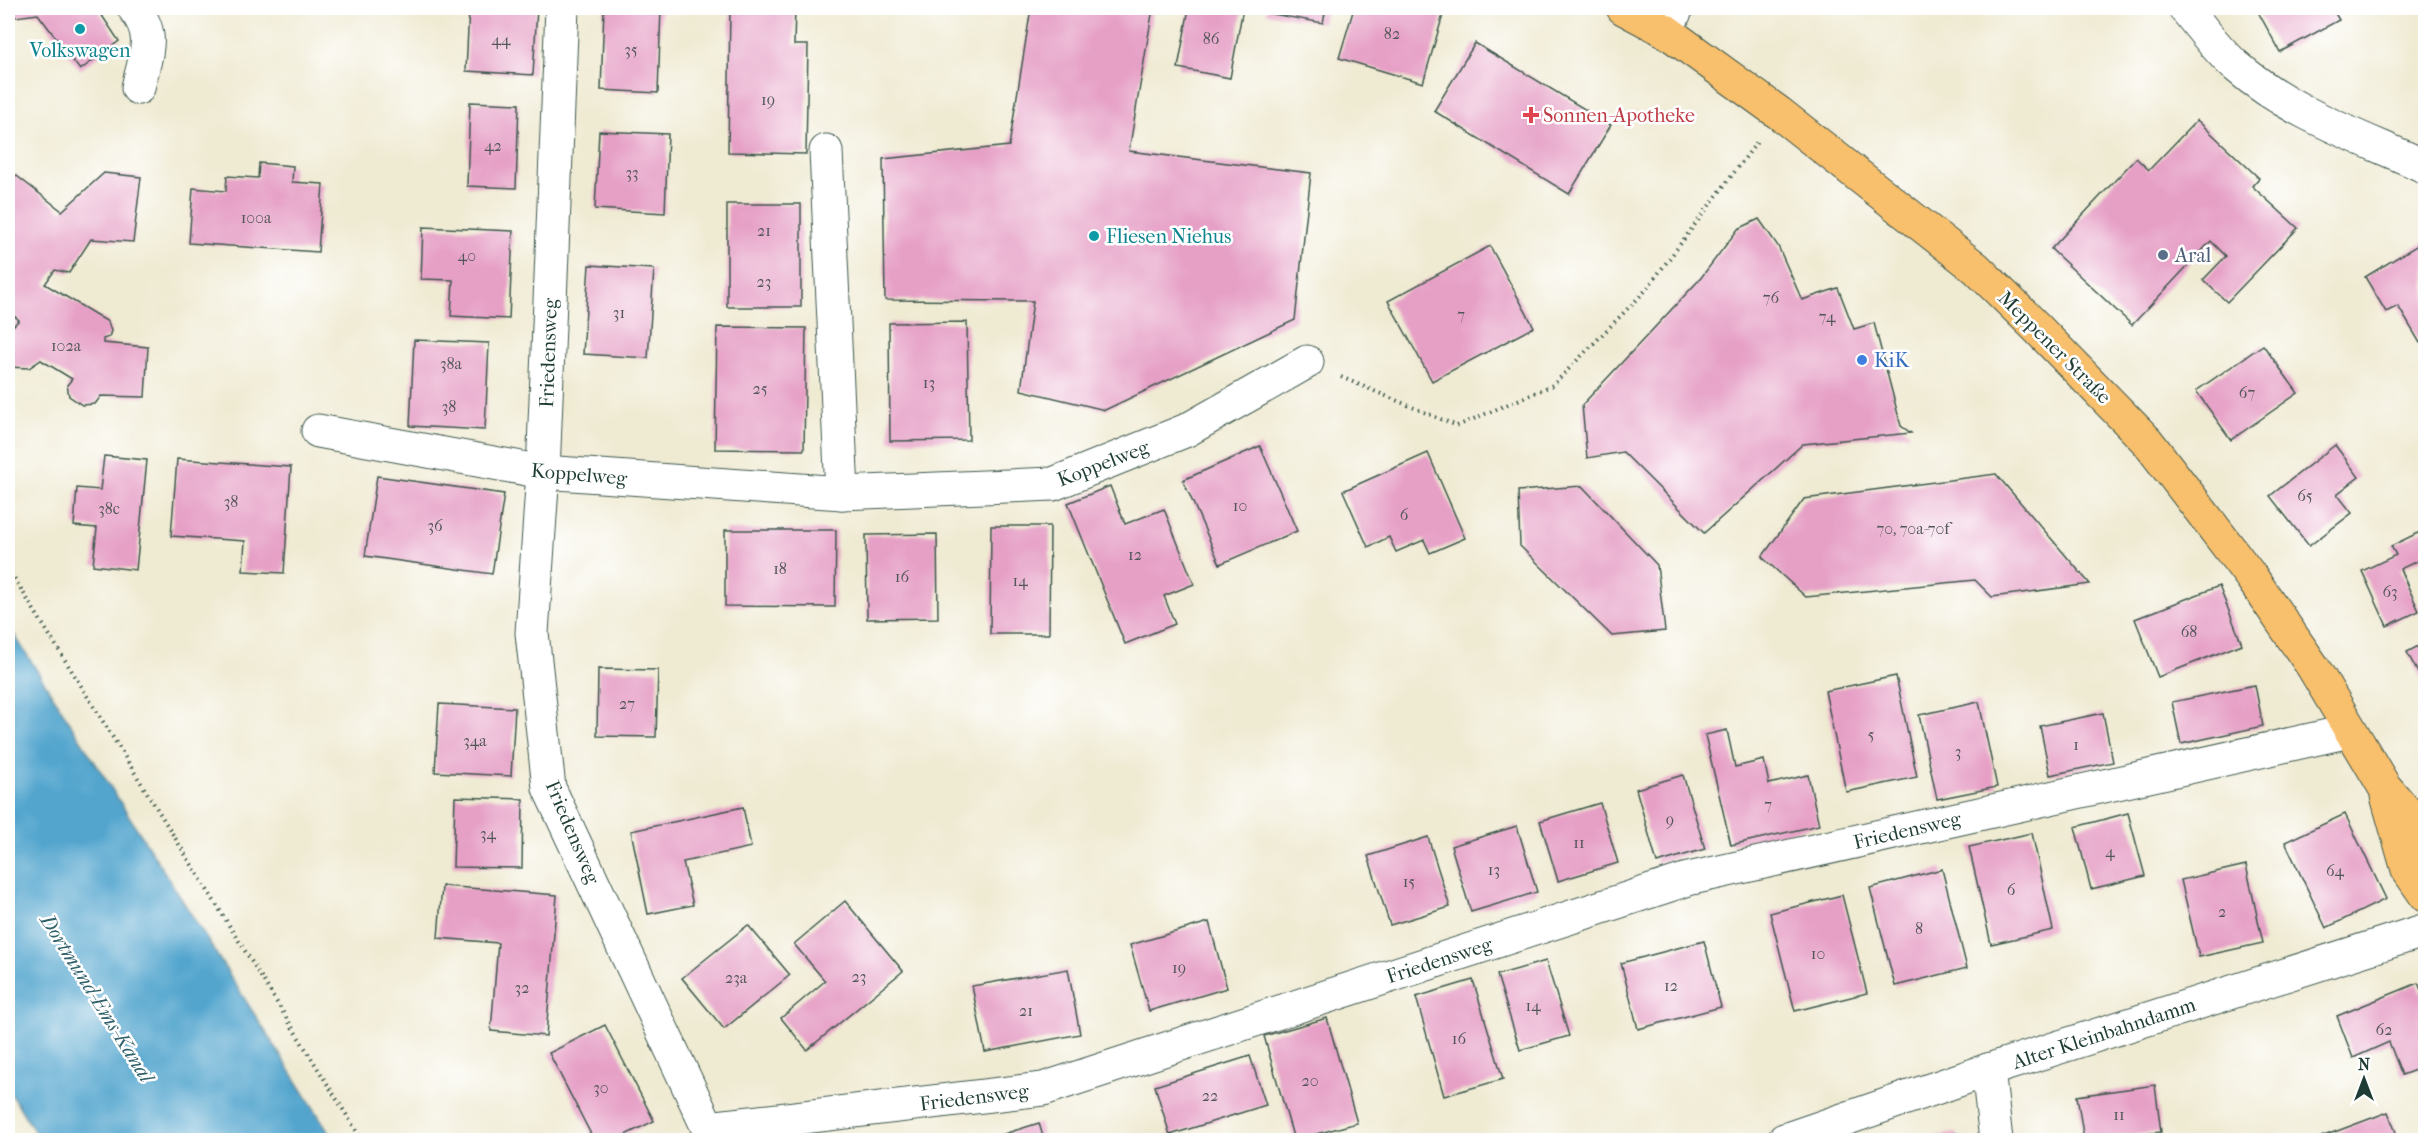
<svg xmlns="http://www.w3.org/2000/svg" width="2433" height="1148" font-family="'IM FELL French Canon',serif">
<style>
.water{fill:#53a5ce;stroke:#397181;stroke-width:1.5}
.building{fill:#e6a0c6}
.lines{fill:none;stroke-linecap:round;stroke-linejoin:round}
.minor-casing{stroke:#3e574c;stroke-width:35}
.major-casing{stroke:#3e574c;stroke-width:35}
.path{stroke:#3e574c;stroke-width:4;stroke-dasharray:1.5 4.5;stroke-linecap:butt}
.minor{stroke:#fff;stroke-width:33}
.major{stroke:#f8bf6c;stroke-width:33}
.culture-dot{fill:#0f9aa8;stroke:#fff;stroke-width:2}
.health-dot{fill:#e0444e;stroke:#fff;stroke-width:2}
.service-dot{fill:#5c6f8a;stroke:#fff;stroke-width:2}
.shop-dot{fill:#3f7fe0;stroke:#fff;stroke-width:2}
.labels{text-anchor:middle;stroke-width:5;stroke-linejoin:round;paint-order:stroke}
.number-label{font-size:16px;fill:#515658}
.culture-label{font-size:20px;fill:#0d838f;stroke:#fff}
.health-label{font-size:20px;fill:#be3a42;stroke:#fff;text-anchor:start}
.service-label{font-size:20px;fill:#4e5e75;stroke:#fff;text-anchor:start}
.street-label{font-size:20px;fill:#1f3d34;stroke:#fff}
.shop-label{font-size:20px;fill:#366cbe;stroke:#fff;text-anchor:start}
.water-label{font-size:21px;font-style:italic;fill:#31616a;stroke:#fff}
</style>
<rect width="100%" height="100%" fill="#fff"/>
<filter id="ink" filterUnits="userSpaceOnUse"><feTurbulence type="fractalNoise" baseFrequency=".0167" numOctaves="2"/><feDisplacementMap in="SourceGraphic" scale="12" xChannelSelector="R" yChannelSelector="G"/><feConvolveMatrix kernelMatrix="1 2 1 2 8 2 1 2 1" color-interpolation-filters="sRGB"/></filter>
<filter id="wash" filterUnits="userSpaceOnUse"><feTurbulence type="fractalNoise" baseFrequency=".008" numOctaves="4" result="noise"/><feDisplacementMap in="SourceGraphic" scale="24" xChannelSelector="R" yChannelSelector="G"/><feGaussianBlur stdDeviation="1.35" result="paint"/><feColorMatrix in="noise" values="0 0 0 0 0 0 0 0 0 0 0 0 0 0 0 0 0 1.4 0 .05"/><feComposite in="paint" operator="in"/></filter>
<g filter="url(#wash)">
<rect width="100%" height="100%" fill="#efead2"/>
<path class="water" d="M8,625l326,515h-294l-32,-51z"/>
<g id="blocks">
<g class="building">
<path d="M8,8h89l22,33 -39,29 -42,-56 -30,4z"/>
<path d="M469,8h68l-4,67 -67,-4z"/>
<path d="M604,8h57l-3,85 -57,-3z"/>
<path d="M730,8h65l-1,37h14l-2,109 -78,-2z"/>
<path d="M1031,8h122l-24,143 182,22 -16,147 -190,90 -84,-20 12,-89 -148,-1 -2,-141 126,-13z"/>
<path d="M1189,8h54l-13,70 -52,-10z"/>
<path d="M1267,8h59l-3,15 -57,-10z"/>
<path d="M1354,8h91l-22,75 -84,-25z"/>
<path d="M2256,8h76l7,12 -59,32z"/>
<path d="M1475,43l136,82 -42,69 -135,-83z"/>
<path d="M470,102l49,2 -3,84 -49,-2z"/>
<path d="M2197,120l62,58 -7,8 46,42 -71,74 -24,-22 23,-24 -15,-15 -79,84 -81,-76 85,-91 13,12z"/>
<path d="M599,131l69,3 -3,79 -70,-4z"/>
<path d="M259,163l34,3 -1,16 31,2 -5,68 -129,-9 4,-55 33,3 1,-15 31,2z"/>
<path d="M8,169l54,42 42,-38 37,4 -8,65 -42,-3 -22,34 -14,-3 -10,14 63,38 3,9 -2,6 -6,2v4l45,4 -3,50 -44,-1 -6,8 -13,1 -13,-9 -2,-11 5,-6 -31,-19 -12,8 -21,-1v-36l11,-11 -11,-9z"/>
<rect x="727" y="204" width="74" height="103"/>
<path d="M1759,219l19,27 24,54 36,-12 16,41 20,-6 27,103 10,7 -108,11 -99,89 -81,-81 -36,6 -5,-53 118,-126 38,-50z"/>
<path d="M423,227l90,4 -4,88 -58,-3 2,-36 -32,-1z"/>
<path d="M2426,240v99l-6,4 -22,-37 -12,6 -21,-35z"/>
<path d="M1490,246l44,81 -102,54 -44,-80z"/>
<path d="M589,265l65,4 -6,89 -65,-4z"/>
<path d="M967,322l2,118 -79,1 -1,-118z"/>
<path d="M717,327l89,1 -2,122 -89,-1z"/>
<path d="M414,340l75,3 -4,87 -75,-4z"/>
<path d="M2263,345l35,48 -67,47 -35,-49z"/>
<path d="M2335,445l24,32 -22,17 15,19 -43,33 -39,-50z"/>
<path d="M1260,446l37,85 -77,33 -37,-84z"/>
<path d="M1428,453l37,85 -35,15 -6,-13 -28,12 -7,-15 -21,10 -25,-56z"/>
<path d="M104,456l43,4 -11,110 -43,-5 4,-37 -23,-2 3,-38 23,2z"/>
<path d="M177,459l114,8 -7,106 -41,-2 2,-30 -74,-5z"/>
<path d="M1996,474l94,110 -98,13 -17,-17 -169,17 -44,-40 42,-58z"/>
<path d="M377,476l127,18 -12,80 -127,-18z"/>
<path d="M1110,486l15,38 39,-15 30,75 -30,12 11,28 -50,20 -57,-141z"/>
<path d="M1582,486l75,79 8,66 -53,5 -92,-90 -2,-55z"/>
<path d="M991,526h59l-1,108h-59z"/>
<path d="M2426,529v28l-26,12 19,42 -32,15 -25,-55 34,-16 -5,-9z"/>
<path d="M725,530h111l-1,77 -110,-1z"/>
<path d="M937,534l1,84 -71,1 -1,-84z"/>
<path d="M2219,586l23,58 -84,33 -23,-58z"/>
<path d="M2426,642v46l-19,-36z"/>
<path d="M598,669l60,1 -2,67 -59,-1z"/>
<path d="M1896,676l21,101 -71,15 -21,-101z"/>
<path d="M2255,685l8,41 -82,18 -9,-42z"/>
<path d="M1979,702l18,85 -60,12 -18,-84z"/>
<path d="M439,704l76,4 -4,68 -76,-4z"/>
<path d="M2103,713l10,49 -63,13 -10,-49z"/>
<path d="M1727,730l8,37 29,-7 5,24 39,-9 11,50 -88,20 -26,-110z"/>
<path d="M1683,775l22,74 -48,14 -21,-74z"/>
<path d="M455,797l68,2 -1,69 -69,-1z"/>
<path d="M1600,803l18,60 -60,18 -18,-60z"/>
<path d="M743,807l8,40 -68,15 10,43 -45,9 -17,-83z"/>
<path d="M2128,813l17,63 -54,13 -16,-62z"/>
<path d="M2345,814l41,85 -60,29 -41,-86z"/>
<path d="M1517,826l20,66 -66,20 -20,-66z"/>
<path d="M2032,833l21,97 -62,14 -22,-97z"/>
<path d="M1428,837l22,70 -60,18 -22,-69z"/>
<path d="M2246,865l17,78 -64,14 -18,-77z"/>
<path d="M1942,869l25,99 -72,18 -25,-98z"/>
<path d="M442,886l115,9 -11,141 -55,-5 7,-88 -60,-5z"/>
<path d="M1842,895l25,98 -72,18 -25,-98z"/>
<path d="M845,901l58,70 -96,79 -26,-32 44,-37 -31,-37z"/>
<path d="M1209,922l18,66 -78,23 -19,-66z"/>
<path d="M748,925l42,50 -66,54 -42,-51z"/>
<path d="M1704,941l17,66 -83,22 -17,-66z"/>
<path d="M1546,961l23,75 -49,14 -23,-75z"/>
<path d="M1068,969l12,65 -95,18 -13,-66z"/>
<path d="M1473,980l30,99 -59,17 -28,-99z"/>
<path d="M2418,983l8,18v65l-24,9 -13,-33 -36,16 -16,-42z"/>
<path d="M1327,1018l30,105 -63,17 -30,-104z"/>
<path d="M605,1025l49,96 -39,19h-21l-45,-87z"/>
<path d="M1250,1056l16,49 -96,30 -15,-49z"/>
<path d="M2155,1085l6,47 -77,8 -7,-44z"/>
<path d="M2388,1112l11,28h-86z"/>
<path d="M1039,1123l5,17h-59z"/>
<path d="M1957,1133l1,7h-44v-1z"/>
</g>
</g>
</g>
<g filter="url(#ink)">
<use href="#blocks" fill-opacity="0" stroke="#3e574c" stroke-width="1.5"/>
<g class="lines">
<defs>
<g id="minor">
<path d="M134,8c23,28 11,47 4,80"/>
<path d="M562,8l-19,464 -11,161 17,155 159,340 335,-39 645,-210 662,-148"/>
<path d="M2185,8c16,19 32,42 51,58 55,48 125,71 190,101"/>
<path d="M1666,31l11,-23"/>
<path d="M826,151l16,342"/>
<path d="M318,431l225,41 299,21 211,-9 134,-54 120,-68"/>
<path d="M1988,1070l8,70"/>
<path d="M1784,1140l204,-70 438,-140"/>
</g>
<g id="major">
<path d="M1623,8l43,23 113,82 197,155 60,59 111,114 57,74 48,63 61,89 71,119 42,49"/>
<path d="M2387,796l21,74 18,26"/>
</g>
</defs>
<use href="#minor" class="minor-casing"/>
<use href="#major" class="major-casing"/>
<g class="path">
<path d="M1341,377l116,49 96,-41 92,-94 112,-149"/>
<path d="M8,568l354,572"/>
</g>
<use href="#minor" class="minor"/>
<use href="#major" class="major"/>
</g>
</g>
<g class="culture-dot">
<circle cx="80" cy="29" r="6"/>
<circle cx="1094" cy="236" r="6"/>
</g>
<path class="health-dot" d="M1528 106h6v6h6v6h-6v6h-6v-6h-6v-6h6z"/>
<circle class="service-dot" cx="2163" cy="255" r="6"/>
<circle class="shop-dot" cx="1862" cy="360" r="6"/>
<g class="labels">
<g class="number-label">
<text x="1392" y="39">82</text>
<text x="1211" y="44">86</text>
<text x="501" y="45">44</text>
<text x="631" y="55">35</text>
<text x="768" y="105">19</text>
<text x="493" y="151">42</text>
<text x="632" y="178">33</text>
<text x="256" y="223">100a</text>
<text x="764" y="236">21</text>
<text x="467" y="261">40</text>
<text x="764" y="287">23</text>
<text x="1771" y="303">76</text>
<text x="619" y="318">31</text>
<text x="1461" y="320">7</text>
<text x="1827" y="322">74</text>
<text x="66" y="351">102a</text>
<text x="451" y="369">38a</text>
<text x="929" y="388">13</text>
<text x="760" y="394">25</text>
<text x="2247" y="398">67</text>
<text x="449" y="412">38</text>
<text x="2305" y="501">65</text>
<text x="231" y="507">38</text>
<text x="1240" y="511">10</text>
<text x="109" y="514">38c</text>
<text x="1404" y="520">6</text>
<text x="435" y="531">36</text>
<text x="1913" y="534">70, 70a-70f</text>
<text x="1135" y="560">12</text>
<text x="780" y="574">18</text>
<text x="902" y="582">16</text>
<text x="1020" y="586">14</text>
<text x="2390" y="597">63</text>
<text x="2189" y="637">68</text>
<text x="627" y="709">27</text>
<text x="1871" y="740">5</text>
<text x="475" y="746">34a</text>
<text x="2076" y="750">1</text>
<text x="1958" y="757">3</text>
<text x="1768" y="810">7</text>
<text x="1670" y="825">9</text>
<text x="488" y="839">34</text>
<text x="1579" y="848">11</text>
<text x="2110" y="857">4</text>
<text x="1494" y="875">13</text>
<text x="2335" y="876">64</text>
<text x="1409" y="887">15</text>
<text x="2011" y="895">6</text>
<text x="2222" y="917">2</text>
<text x="1919" y="934">8</text>
<text x="1818" y="959">10</text>
<text x="1179" y="973">19</text>
<text x="859" y="982">23</text>
<text x="736" y="983">23a</text>
<text x="1671" y="991">12</text>
<text x="522" y="993">32</text>
<text x="1533" y="1011">14</text>
<text x="1026" y="1016">21</text>
<text x="2384" y="1035">62</text>
<text x="1459" y="1044">16</text>
<text x="1310" y="1086">20</text>
<text x="601" y="1093">30</text>
<text x="1210" y="1101">22</text>
<text x="2119" y="1120">11</text>
</g>
<g class="culture-label">
<text x="80" y="57">Volkswagen</text>
<text x="1106" y="243" text-anchor="start">Fliesen Niehus</text>
</g>
<g class="health-label">
<text x="1543" y="122">Sonnen-Apotheke</text>
</g>
<g class="service-label">
<text x="2175" y="262">Aral</text>
</g>
<g class="street-label">
<text transform="translate(2055 347) rotate(45)" y="7">Meppener Straße</text>
<text transform="translate(548 353) rotate(-88)" y="7">Friedensweg</text>
<text transform="translate(1103 463) rotate(-21)" y="7">Koppelweg</text>
<text transform="translate(579 474) rotate(5)" y="7">Koppelweg</text>
<text transform="translate(1907 830) rotate(-13)" y="7">Friedensweg</text>
<text transform="translate(573 832) rotate(67)" y="7">Friedensweg</text>
<text transform="translate(1439 960) rotate(-18)" y="7">Friedensweg</text>
<text transform="translate(2104 1033) rotate(-18)" y="7">Alter Kleinbahndamm</text>
<text transform="translate(974 1097) rotate(-7)" y="7">Friedensweg</text>
</g>
<g class="shop-label">
<text x="1874" y="367">KiK</text>
</g>
<g class="water-label">
<text transform="translate(97 998) rotate(58)" y="7">Dortmund-Ems-Kanal</text>
</g>
</g>
<rect width="2433" height="1148" fill="none" stroke="#fff" stroke-width="30"/>
<g transform="translate(2364 1079)" stroke="#ffffff" stroke-width="4.5" paint-order="stroke">
<path d="M0-4.5L10 22L0 15L-10 22Z" fill="#1f3d34"/>
<text y="-9" font-size="16" font-weight="bold" text-anchor="middle" fill="#1f3d34">N</text>
</g>
</svg>
